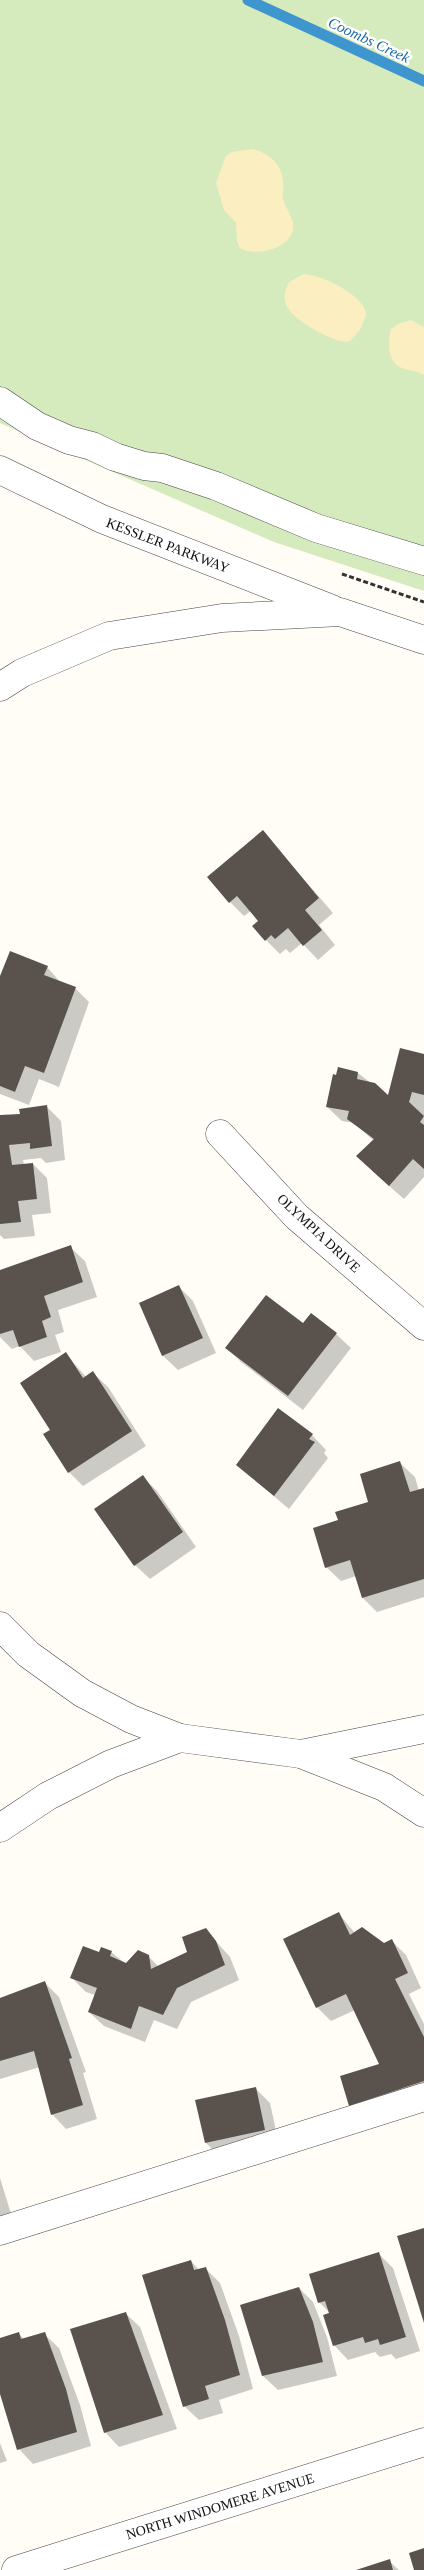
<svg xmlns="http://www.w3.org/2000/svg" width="424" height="2570" font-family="'Times New Roman',serif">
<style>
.green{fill:#d5ebbd}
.sand{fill:#fbeec1}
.shadow{fill:#0003}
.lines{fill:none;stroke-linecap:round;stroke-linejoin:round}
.stream{stroke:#3f96cf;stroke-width:11}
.building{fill:#5a524d}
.minor-casing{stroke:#444;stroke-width:29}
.path{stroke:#333;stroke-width:3;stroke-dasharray:5 2.5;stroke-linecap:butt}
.minor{stroke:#fff;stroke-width:28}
.labels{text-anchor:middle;stroke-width:5;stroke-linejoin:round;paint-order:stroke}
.street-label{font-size:14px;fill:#111;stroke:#fff}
.water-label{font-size:15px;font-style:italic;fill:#1768a6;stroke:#fff}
</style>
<rect width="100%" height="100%" fill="#fffdf5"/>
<path class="green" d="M0,0h424v591l-150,-49 -274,-119z"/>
<g class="sand">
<path d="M253,149c16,4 30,16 30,34 1,5 -1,11 0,16 2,8 9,16 10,25 3,24 -38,34 -53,24l-3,-7 -1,-18 -12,-13 -8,-27 10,-27 6,-4z"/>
<path d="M304,274c18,1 63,22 62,42l-6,14 -10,11c-16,4 -58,-22 -64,-36 -3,-8 -1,-15 3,-23z"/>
<path d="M411,320l13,7v48c-8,-5 -14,-4 -22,-7 -15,-6 -14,-26 -11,-39l7,-5z"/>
</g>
<g class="shadow">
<path d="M263,832l70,81 -14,12 16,20 -17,15 -16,-17 -12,10 -4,-4 -6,5 -14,-14 -6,-18 -9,-11 -7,5 -14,-14z"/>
<path d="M47,967l14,16 14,5 14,14 -30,85 -20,-8 -10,26 -29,-11v-115z"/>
<path d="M424,1056v121l-20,22 -32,-28 2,-30 -20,-18 -12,-2 -15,-14 10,-31 21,-3 31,24z"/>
<path d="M47,1107l14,14 4,39 -19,3 -5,-5 -18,2 1,5 9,-1 14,14 4,35 -19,2 3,21 -31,3 -4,-4v-119l21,-1z"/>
<path d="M70,1247l15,14 12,36 -39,13 6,22 -9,3 6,17 -27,9 -14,-15 -8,3 -12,-12v-66z"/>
<path d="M179,1287l14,14 23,52 -38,17 -15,-14 -22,-52z"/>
<path d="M303,1325l33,9 15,14 -48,62 -62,-48 -14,-14z"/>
<path d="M66,1354l20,23 7,-4 15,14 38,59 -63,40 -14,-14 -17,-42z"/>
<path d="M312,1435l14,15 -2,3 4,5 -39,51 -52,-44z"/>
<path d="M400,1463l15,14 4,14 5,-2v108l-47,15 -14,-14 -7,-22 -15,5 -15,-14 13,-46 30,-18z"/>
<path d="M143,1477l14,14 39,56 -46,32 -15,-14z"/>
<path d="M339,1914l16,19 29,12 8,-4 14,14 15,33 -12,6 15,30v76l-59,20 -15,-15 30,-40 -25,-55 -24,11 -14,-14z"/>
<path d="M205,1929l25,28 9,23 -48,22 -14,27 -23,-9 -9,22 -41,-16 -15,-14 6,-17 -9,-3 -15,-15 29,-23 11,-2 15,12 22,-8 11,11 29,-14z"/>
<path d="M45,1983l14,14 27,75 -3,1 14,46 -31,10 -14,-15 -12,-47 -40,12v-80z"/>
<path d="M255,2088l15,15 9,41 -59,13 -14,-14z"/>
<path d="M0,2178l17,55 -17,5z"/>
<path d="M379,2254l14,14 27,83 -24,8 -5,-5 -11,3 -5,-5 -27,8 -14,-15 -3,-31 -12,-12z"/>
<path d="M191,2261l8,9 6,-2 15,15 19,53 14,53 -34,11 4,13 -24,7 -15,-14z"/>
<path d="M299,2288l14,14 14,35 10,39 -59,14 -15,-14 -21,-71z"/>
<path d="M125,2313l15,14 37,102 -58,18 -14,-15z"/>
<path d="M19,2334l6,6 19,-6 15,14 21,57 11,41 -58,18 -14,-15 -19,-59v-51z"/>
<path d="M0,2443l7,18 -7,2z"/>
<path d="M389,2561l10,9h-40z"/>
</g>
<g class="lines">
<path class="stream" d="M248,0l176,81"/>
</g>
<g class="building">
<path d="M263,830l56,68 -14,12 17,20 -19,16 -15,-18 -13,11 -4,-4 -6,6 -13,-15 6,-5 -21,-25 -8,7 -22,-26z"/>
<path d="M10,951l38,15 -4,9 32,12 -32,86 -19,-7 -10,26 -15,-6v-110z"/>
<path d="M400,1048l24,6v41l-12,-3 -3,10 15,14 -4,6 4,3v44l-11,-10 -24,27 -33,-30 18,-17 -27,-20 2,-8 -23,-4 7,-33 3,1 2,-8 20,5 -1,7 18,4 13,12z"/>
<path d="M47,1105l5,41 -22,3v-6l-21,2 3,20 21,-2 4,36 -19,2 3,21 -21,2v-109l20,-1 -1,-5z"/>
<path d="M71,1245l12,37 -39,14 7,21 -9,4 5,16 -28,10 -6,-17 -13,4v-64z"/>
<path d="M179,1285l24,53 -41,18 -23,-53z"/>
<path d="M266,1295l37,28 8,-10 26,20 -49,63 -63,-48z"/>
<path d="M66,1352l17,26 10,-7 39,60 -64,42 -25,-39 7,-4 -30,-47z"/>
<path d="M278,1408l35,26 -4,5 6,3 -41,54 -38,-31z"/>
<path d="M400,1461l10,31 14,-4v91l-62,19 -12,-38 -25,8 -12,-40 25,-8 -3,-8 33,-10 -8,-28z"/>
<path d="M143,1475l40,57 -49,34 -40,-57z"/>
<path d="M339,1912l11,23 12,-8 22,16 8,-4 16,34 -13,6 29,58v44l-75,25 -9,-30 39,-12 -33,-70 -30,14 -33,-69z"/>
<path d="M206,1928l10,13 9,24 -48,23 -14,27 -24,-9 -8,23 -43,-17 9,-24 -27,-10 13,-32 16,6 2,-5 11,4 -2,5 16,7 12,-13 11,5 2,14 36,-17 -5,-15z"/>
<path d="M45,1981l27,77 -3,1 14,46 -32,10 -17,-64 -34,10v-63z"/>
<path d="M256,2087l9,43 -60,13 -10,-43z"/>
<path d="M424,2228v95l-27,-87z"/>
<path d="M379,2252l27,85 -26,8 -2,-6 -13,4 -2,-6 -30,9 -10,-31 6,-2 -4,-12 -7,2 -9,-29z"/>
<path d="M191,2260l3,10 12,-3 19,53 15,55 -35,11 4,13 -26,8 -41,-132z"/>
<path d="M299,2287l14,35 10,40 -61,14 -22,-71z"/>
<path d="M126,2312l37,103 -59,18 -34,-104z"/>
<path d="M19,2332l2,7 24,-7 21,57 11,43 -60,18 -17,-56v-56z"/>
<path d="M424,2548v22h-10l-5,-17z"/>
<path d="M390,2559l3,11h-37z"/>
</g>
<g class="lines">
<defs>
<g id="minor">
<path d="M0,401l37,25 32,14 23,6 23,11 29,9 18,2 54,18 100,42 108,33"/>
<path d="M0,470l102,49 230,90"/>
<path d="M0,687l22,-14 87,-37 113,-18 118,-6 84,28"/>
<path d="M220,1134l77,83 127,109"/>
<path d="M0,1626l28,28 54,39 49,26 49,19 121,16 83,33 40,26"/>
<path d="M301,1754l123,-25"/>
<path d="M0,1828l48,-32 63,-32 69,-26"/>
<path d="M0,2231l424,-134"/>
<path d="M16,2570l408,-128"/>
</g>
</defs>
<use href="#minor" class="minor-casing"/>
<path class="path" d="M342,574l82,28"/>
<use href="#minor" class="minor"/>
</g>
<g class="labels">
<g class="street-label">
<text transform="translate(168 545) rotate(21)" y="5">KESSLER PARKWAY</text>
<text transform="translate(319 1233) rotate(43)" y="5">OLYMPIA DRIVE</text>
<text transform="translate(220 2506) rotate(-17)" y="5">NORTH WINDOMERE AVENUE</text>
</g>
<g class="water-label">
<text transform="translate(369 40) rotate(25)" y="5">Coombs Creek</text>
</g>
</g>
</svg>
